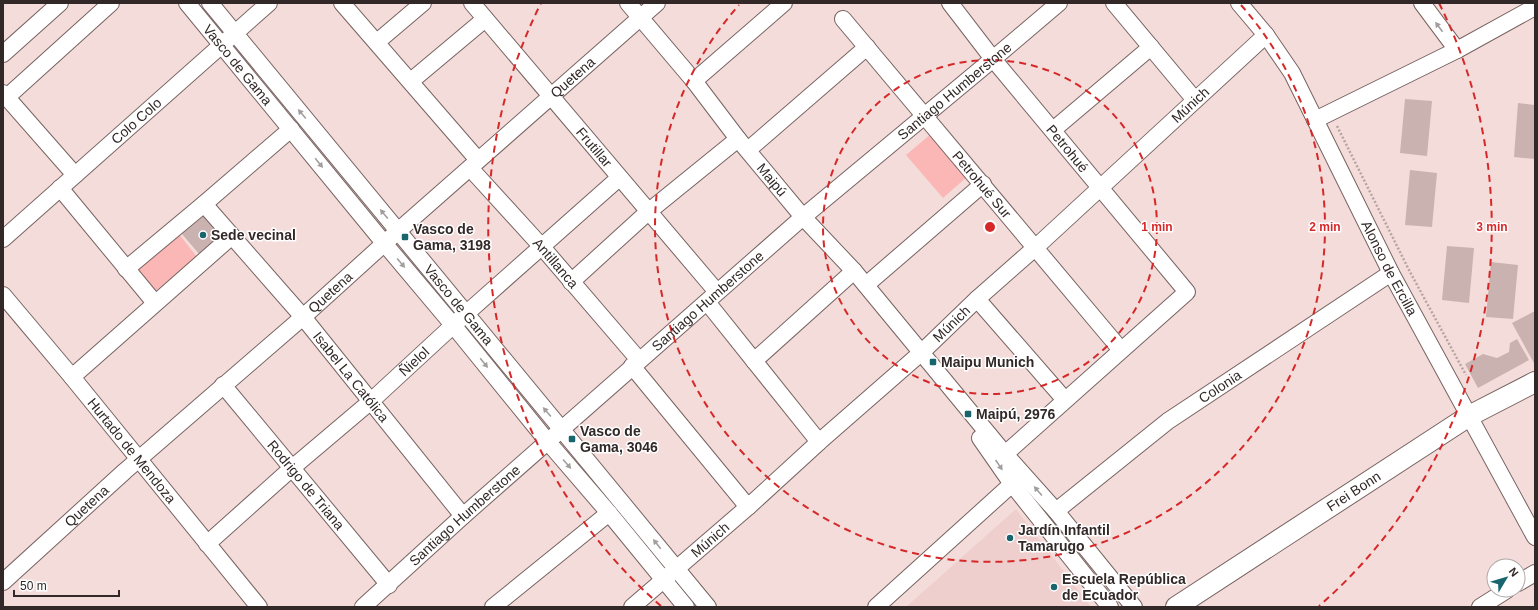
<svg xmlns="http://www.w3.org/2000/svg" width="1538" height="610" font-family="Arial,sans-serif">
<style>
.built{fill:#efcfcd}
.green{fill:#fbb7b5}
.building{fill:#cab2b1}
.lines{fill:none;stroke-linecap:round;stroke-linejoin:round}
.minor-casing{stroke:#776361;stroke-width:18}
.major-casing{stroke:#776361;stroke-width:22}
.path{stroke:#b7a4a2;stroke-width:2.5;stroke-dasharray:2 2;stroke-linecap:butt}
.minor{stroke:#fff;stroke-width:16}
.major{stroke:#fff;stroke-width:20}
.oneway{fill:#a29e9e}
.ring{fill:none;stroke:#d62828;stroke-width:2;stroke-dasharray:7 5}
.poi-dot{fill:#18656d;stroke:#fff;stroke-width:1.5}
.labels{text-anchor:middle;stroke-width:3;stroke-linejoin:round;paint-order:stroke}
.street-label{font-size:14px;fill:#312827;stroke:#fff}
.poi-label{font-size:14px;font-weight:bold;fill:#312827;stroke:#fff;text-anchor:start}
.centre{fill:#d62828;stroke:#fff;stroke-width:2}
.ring-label{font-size:12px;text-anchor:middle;font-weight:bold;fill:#d62828;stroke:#fff;stroke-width:3;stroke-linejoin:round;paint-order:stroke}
</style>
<rect width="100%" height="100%" fill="#f4dcda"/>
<path class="built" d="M1016,509l75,98h-185z"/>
<g class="green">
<path d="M932,133l36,43 -25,22 -37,-43z"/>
<path d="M179,234l18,23 -44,36 -18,-21z"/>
</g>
<g class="building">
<path d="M1405,99l27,2 -5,55 -27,-3z"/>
<path d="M1518,103l17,2v54l-21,-2z"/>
<path d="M1410,170l27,3 -5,54 -27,-2z"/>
<path d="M205,215l18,21 -23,19 -18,-21z"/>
<path d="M1447,246l27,2 -5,55 -27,-3z"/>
<path d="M1491,262l27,3 -5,54 -27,-2z"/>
<path d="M1535,311v54l-23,-42z"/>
<path d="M1517,339l12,21 -51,28 -13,-24 18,-10 14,4 12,-6 1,-9z"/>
</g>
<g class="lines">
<defs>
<g id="minor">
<path id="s1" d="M187,3l197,240 69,82 95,117 61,71 77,94"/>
<path id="s2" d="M210,3l498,604"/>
<path d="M342,3l136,157"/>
<path id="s3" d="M472,3l245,289"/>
<path id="s4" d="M628,3l66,78 44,58 65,78 51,54 151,183 51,57 78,96"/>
<path id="s5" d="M950,3l43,56 194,233 -182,162"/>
<path d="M1114,3l81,97"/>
<path id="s6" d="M1239,3l27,32 26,38 99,200 144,264"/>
<path d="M1422,3l35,47"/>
<path id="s7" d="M843,19l278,331"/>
<path d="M377,42l46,-39"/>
<path d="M3,54l57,-51"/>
<path d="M411,81l74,-62"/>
<path d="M694,81l90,-78"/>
<path d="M3,93l72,82"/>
<path d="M7,97l104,-94"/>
<path d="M1315,120l142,-70 78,-43"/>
<path d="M1053,130l98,-83"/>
<path d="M748,150l119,-103"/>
<path id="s8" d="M470,168l72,79 97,113"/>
<path d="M60,188l95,115"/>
<path id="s9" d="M204,204l99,113 160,199"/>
<path id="s10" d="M3,239l266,-236"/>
<path d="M126,269l78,-65 87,-75"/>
<path d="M571,282l77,-70 90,-73"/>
<path d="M866,285l117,-101"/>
<path id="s11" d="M3,295l69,82 187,230"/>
<path d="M977,299l88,101"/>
<path d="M707,302l112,140"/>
<path d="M754,361l100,-90"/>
<path d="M632,366l116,141"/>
<path d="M72,377l160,-141"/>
<path id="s12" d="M223,385l166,200"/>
<path d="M980,438l32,46 98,123"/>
<path id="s13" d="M1056,511l112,-90 223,-148"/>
<path id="s14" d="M207,544l85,-76 78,-66 90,-83 159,-141"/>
<path id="s15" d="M3,582l122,-111 178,-154 95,-86 259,-228"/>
<path d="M1518,583l17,-10"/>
<path id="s16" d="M363,607l100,-91 340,-299 190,-158 66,-56"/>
<path d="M493,607l116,-94"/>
<path id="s17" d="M632,607l116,-100 71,-65 103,-90 55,-53 59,-52 230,-212"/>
<path d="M876,607l136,-123"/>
<path d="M1480,607l27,-17"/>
</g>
<g id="major">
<path id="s18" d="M1176,607l293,-191 66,-34"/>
</g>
</defs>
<use href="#minor" class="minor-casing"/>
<use href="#major" class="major-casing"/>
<path class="path" d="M1337,126l73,146 56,103"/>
<use href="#minor" class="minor"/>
<use href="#major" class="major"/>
</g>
<defs><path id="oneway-solid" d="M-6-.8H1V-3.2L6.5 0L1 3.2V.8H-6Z"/></defs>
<g class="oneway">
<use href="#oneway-solid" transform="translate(1439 27) rotate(-127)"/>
<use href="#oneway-solid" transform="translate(302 114) rotate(-130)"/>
<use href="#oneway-solid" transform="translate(319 163) rotate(51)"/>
<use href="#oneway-solid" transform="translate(384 214) rotate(-130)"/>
<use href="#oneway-solid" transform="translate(401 263) rotate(50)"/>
<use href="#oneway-solid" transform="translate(484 363) rotate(51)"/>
<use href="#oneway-solid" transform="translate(547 412) rotate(-130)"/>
<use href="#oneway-solid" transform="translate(567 464) rotate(49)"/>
<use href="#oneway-solid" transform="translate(999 465) rotate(56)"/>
<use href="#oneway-solid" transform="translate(1038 491) rotate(-131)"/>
<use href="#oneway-solid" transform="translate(657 544) rotate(-129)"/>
</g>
<g class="ring">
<circle cx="990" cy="227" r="167"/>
<path d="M1241 5A335 335 0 1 1 739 5"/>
<path d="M661 606A502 502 0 0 1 541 3M1439 3A502 502 0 0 1 1319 606"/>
</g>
<g class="poi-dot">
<circle cx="203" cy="235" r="4"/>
<rect x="401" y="233" width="8" height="8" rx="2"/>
<rect x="929" y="358" width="8" height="8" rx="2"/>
<rect x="964" y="410" width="8" height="8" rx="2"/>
<rect x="568" y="435" width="8" height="8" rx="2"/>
<circle cx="1010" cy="538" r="4"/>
<circle cx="1054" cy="587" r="4"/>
</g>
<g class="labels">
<g class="street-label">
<text dy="5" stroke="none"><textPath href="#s1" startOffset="80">Vasco de Gama</textPath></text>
<text dy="5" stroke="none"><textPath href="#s15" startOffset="761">Quetena</textPath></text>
<text dy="5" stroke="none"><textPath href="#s16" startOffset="785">Santiago Humberstone</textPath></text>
<text dy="5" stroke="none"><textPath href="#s17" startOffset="751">Múnich</textPath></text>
<text dy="5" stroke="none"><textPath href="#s10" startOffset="178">Colo Colo</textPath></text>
<text dy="5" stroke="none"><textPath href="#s3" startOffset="189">Frutillar</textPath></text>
<text dy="5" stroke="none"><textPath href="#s5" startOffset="187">Petrohué</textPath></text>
<text dy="5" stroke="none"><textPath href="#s4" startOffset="228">Maipú</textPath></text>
<text dy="5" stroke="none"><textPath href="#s7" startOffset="216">Petrohué Sur</textPath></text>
<text dy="5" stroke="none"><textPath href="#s8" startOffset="128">Antillanca</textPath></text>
<text dy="5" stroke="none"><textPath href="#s6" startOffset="306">Alonso de Ercilla</textPath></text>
<text dy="5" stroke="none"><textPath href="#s15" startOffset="437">Quetena</textPath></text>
<text dy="5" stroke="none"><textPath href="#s16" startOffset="461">Santiago Humberstone</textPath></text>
<text dy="5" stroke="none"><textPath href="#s2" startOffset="391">Vasco de Gama</textPath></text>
<text dy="5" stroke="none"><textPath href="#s17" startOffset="427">Múnich</textPath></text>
<text dy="5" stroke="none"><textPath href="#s14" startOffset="276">Ñielol</textPath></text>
<text dy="5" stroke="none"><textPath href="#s9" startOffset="227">Isabel La Católica</textPath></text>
<text dy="5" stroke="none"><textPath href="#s13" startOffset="206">Colonia</textPath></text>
<text dy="5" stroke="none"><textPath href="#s11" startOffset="202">Hurtado de Mendoza</textPath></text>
<text dy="5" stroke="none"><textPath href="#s12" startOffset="130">Rodrigo de Triana</textPath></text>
<text dy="5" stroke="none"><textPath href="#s18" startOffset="212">Frei Bonn</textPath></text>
<text dy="5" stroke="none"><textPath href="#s15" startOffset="113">Quetena</textPath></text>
<text dy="5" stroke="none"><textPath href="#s16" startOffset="137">Santiago Humberstone</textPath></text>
<text dy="5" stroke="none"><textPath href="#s17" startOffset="103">Múnich</textPath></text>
</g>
<g class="poi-label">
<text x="413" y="234">Vasco de<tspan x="413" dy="16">Gama, 3198</tspan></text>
<text x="211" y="240">Sede vecinal</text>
<text x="941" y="367">Maipu Munich</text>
<text x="976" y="419">Maipú, 2976</text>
<text x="580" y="436">Vasco de<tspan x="580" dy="16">Gama, 3046</tspan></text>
<text x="1018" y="535">Jardín Infantil<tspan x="1018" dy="16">Tamarugo</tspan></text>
<text x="1062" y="584">Escuela República<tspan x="1062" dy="16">de Ecuador</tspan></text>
</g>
</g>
<circle cx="990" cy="227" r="6" class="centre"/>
<g class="ring-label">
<text x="1157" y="231">1 min</text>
<text x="1325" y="231">2 min</text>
<text x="1492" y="231">3 min</text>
</g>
<rect width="1538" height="610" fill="none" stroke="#312827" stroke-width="8"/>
<g transform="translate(1506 578) rotate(52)"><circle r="19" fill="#ffffff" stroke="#ada9a9"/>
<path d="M0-3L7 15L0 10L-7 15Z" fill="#18656d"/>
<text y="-6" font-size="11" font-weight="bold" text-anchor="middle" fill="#312827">N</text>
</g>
<path d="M14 590v6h105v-6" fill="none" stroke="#312827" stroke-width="2"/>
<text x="20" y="590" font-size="12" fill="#312827" stroke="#ffffff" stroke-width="3" paint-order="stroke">50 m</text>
</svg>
